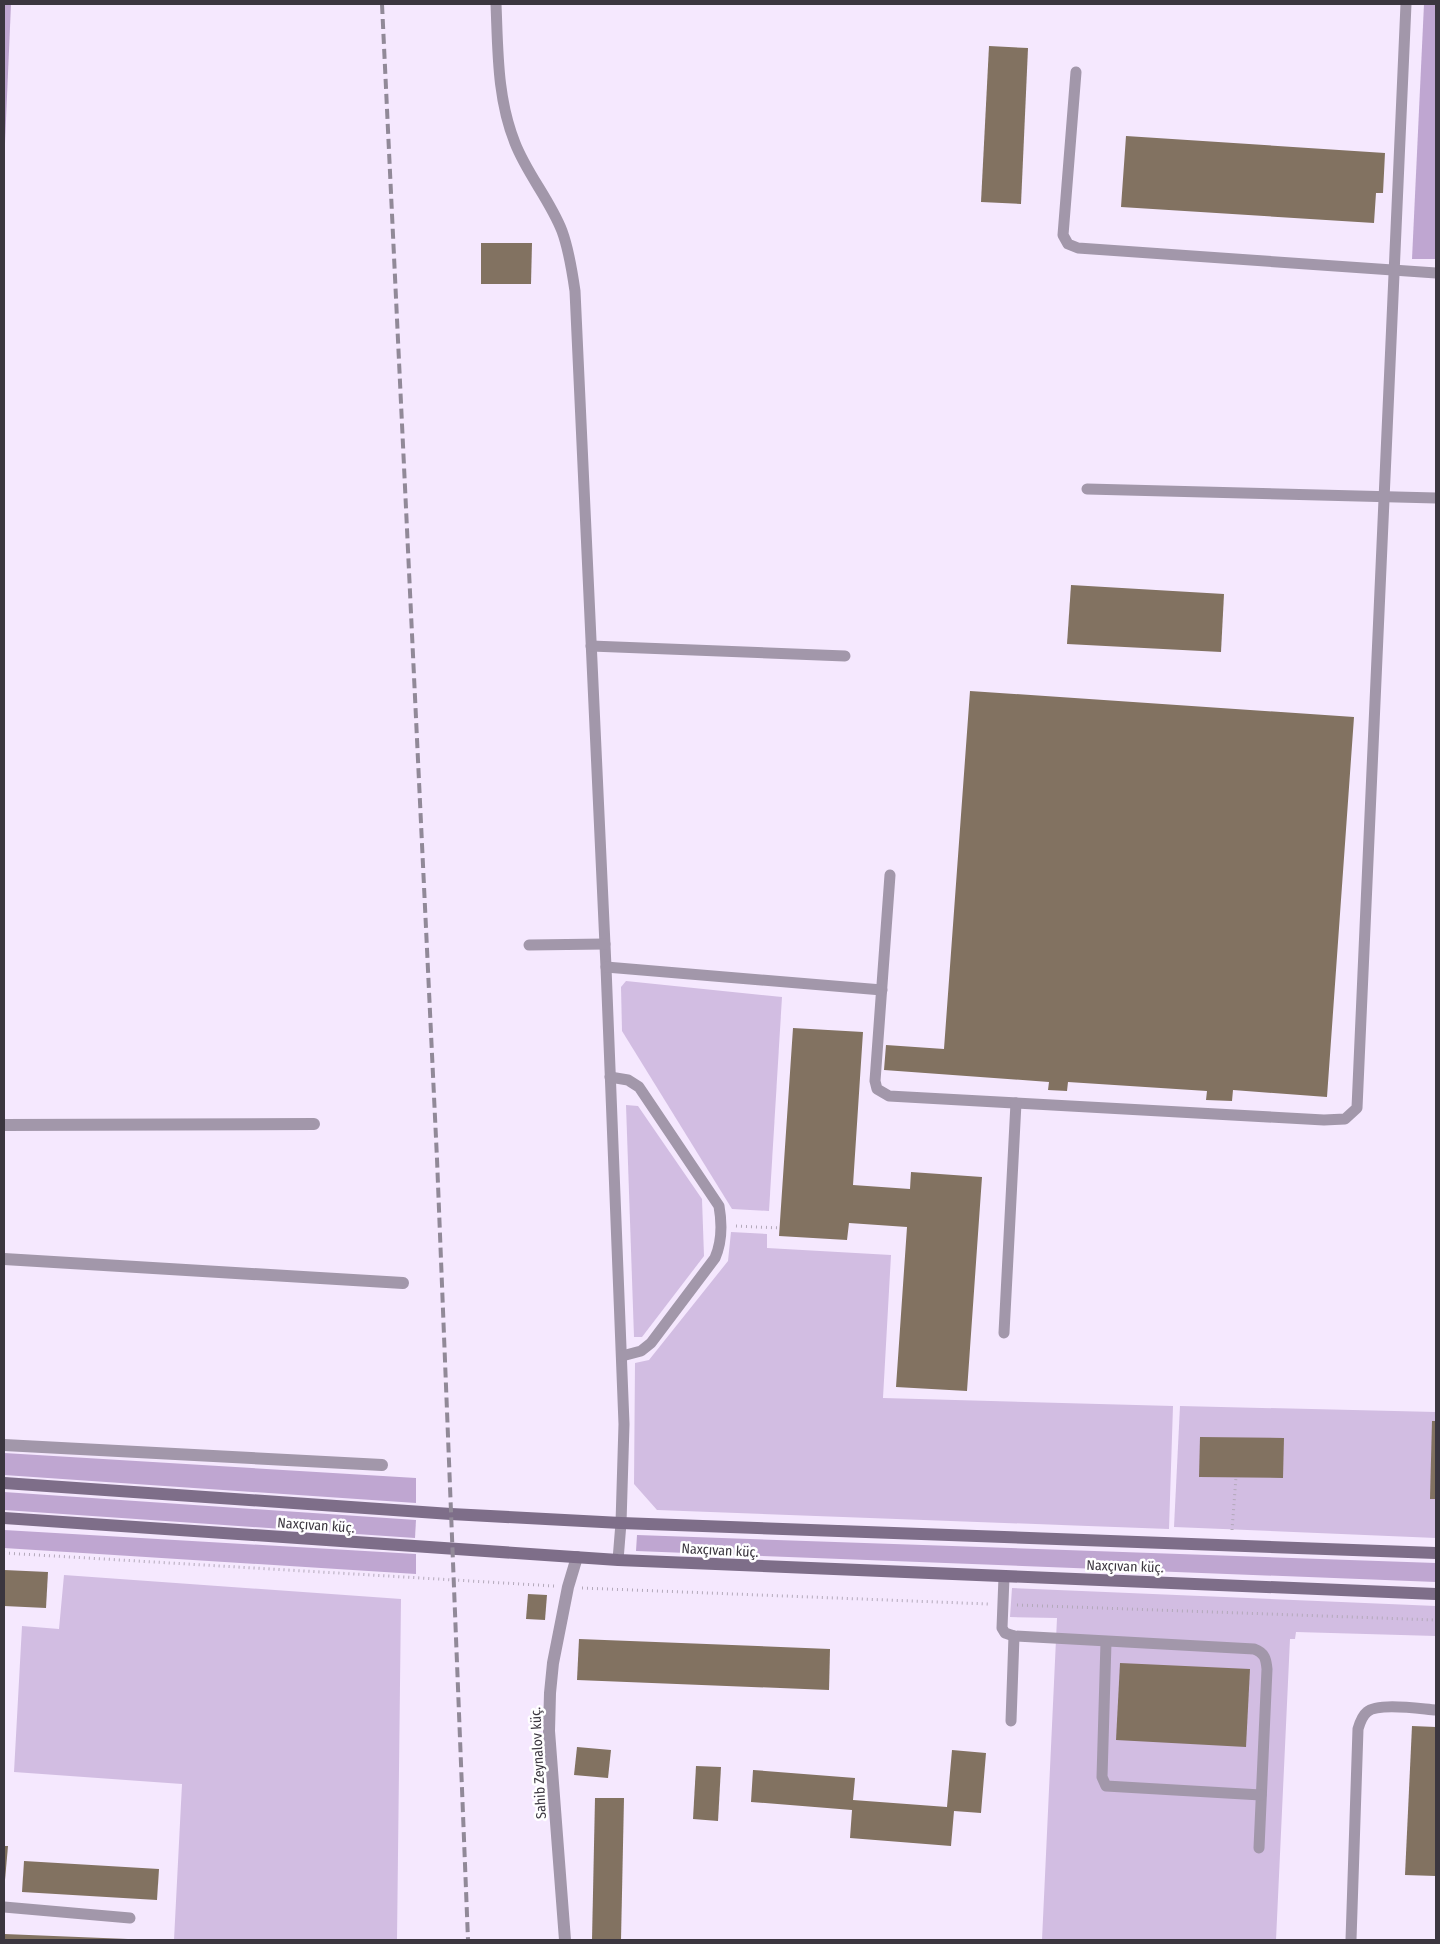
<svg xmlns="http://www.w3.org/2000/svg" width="1440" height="1944" font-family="'Fira Sans Condensed',sans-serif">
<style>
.green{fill:#d2bde2}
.forest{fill:#bfa6d1}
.building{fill:#827261}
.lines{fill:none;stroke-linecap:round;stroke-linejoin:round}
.path{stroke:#b3a9ba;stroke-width:3;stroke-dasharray:1 4;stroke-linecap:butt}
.lane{stroke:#a297aa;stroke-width:11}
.street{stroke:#a297aa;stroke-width:12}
.secondary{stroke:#7e6e89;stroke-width:12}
.rail{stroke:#918998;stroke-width:4;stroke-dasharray:10 5;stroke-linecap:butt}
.labels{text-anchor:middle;stroke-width:5;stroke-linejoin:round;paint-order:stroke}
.street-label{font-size:14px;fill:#3b363f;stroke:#fff}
</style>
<rect width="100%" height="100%" fill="#f5e8fe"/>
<g class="green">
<path d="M626,981l156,16 -13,214 -37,-2 -110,-178 -1,-44z"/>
<path d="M626,1105l12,1 64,93 2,57 -62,81h-8z"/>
<path d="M731,1232l36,2v14l124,7 -8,143 290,8 -4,123 -512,-19 -23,-26 1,-121 14,-3 79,-99z"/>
<path d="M1180,1406l256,6v126l-262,-11z"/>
<path d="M64,1575l337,24 -4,341h-223l8,-156 -168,-12 8,-146 37,3z"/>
<path d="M1012,1588l424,18v30l-140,-4 -1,7h-5l-14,301h-234l15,-322 -47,-1z"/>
</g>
<g class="forest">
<path d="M4,4h7l-7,162z"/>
<path d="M1424,4h12v255h-24z"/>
<path d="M4,1453l412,25v25l-412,-28z"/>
<path d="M4,1492l412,28 -1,18 -411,-28z"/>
<path d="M4,1530l412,24v20l-412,-26z"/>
<path d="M637,1535l799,28v19l-800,-31z"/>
</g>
<g class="building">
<path d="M989,46l39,2 -7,156 -40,-2z"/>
<path d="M1126,136l259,17 -2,40h-7l-2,30 -253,-16z"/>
<path d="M481,243h51l-1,41h-50z"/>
<path d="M1071,585l153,9 -3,58 -154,-8z"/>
<path d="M970,691l384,26 -27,380 -94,-7 -1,11 -26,-1 1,-9 -139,-9 -1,9 -19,-1 1,-8 -165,-12 2,-25 58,4z"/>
<path d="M793,1028l70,4 -10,153 57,4 1,-17 71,5 -15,214 -71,-4 11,-160 -58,-4 -2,17 -68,-4z"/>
<path d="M1432,1421h4v78h-6z"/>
<path d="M1200,1437l84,1 -1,40 -84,-1z"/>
<path d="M4,1570l44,2 -2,36 -42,-2z"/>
<path d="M528,1594l19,1 -2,25 -19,-1z"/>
<path d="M579,1639l251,10 -1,41 -252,-10z"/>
<path d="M1120,1663l130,6 -4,78 -130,-7z"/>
<path d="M1412,1726l24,1v149l-31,-1z"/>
<path d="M577,1747l34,3 -3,28 -34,-3z"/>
<path d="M952,1750l34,3 -5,60 -27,-2 -3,35 -101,-8 2,-28 -101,-8 2,-32 102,8 -2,22 94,7z"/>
<path d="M696,1766l25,1 -3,54 -25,-2z"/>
<path d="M595,1798h29l-3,142h-29z"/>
<path d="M4,1846h4l-3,34h-1z"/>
<path d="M24,1861l135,8 -2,31 -135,-8z"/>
<path d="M4,1934l124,5v1h-124z"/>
</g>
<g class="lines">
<g class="path">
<path d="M736,1226l44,2"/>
<path d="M1232,1530l4,-53"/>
<path d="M4,1553l550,33"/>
<path d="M582,1588l406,16"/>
<path d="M1017,1605l419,15"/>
</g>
<g class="lane">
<path d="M496,4c2,47 1,94 19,139 12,31 35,57 47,88 7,19 10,39 13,60l31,676 18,457 -3,99 -3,37"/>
<path d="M1076,72l-13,163 5,9 10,4 358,25"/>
<path d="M1087,489l349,9"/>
<path d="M591,646l254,10"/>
<path d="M890,875l-15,206 2,8 12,7 435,24 21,-1 12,-11 49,-1104"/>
<path d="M529,945l76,-1"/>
<path d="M606,967l276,23"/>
<path d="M610,1077l18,3 11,7 80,119c3,17 3,36 -4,52l-64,85 -10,8 -19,5"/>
<path d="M1004,1333l12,-230"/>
<path d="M1004,1577l-2,51 3,5 9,3 240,13c11,4 12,10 13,20l-8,179"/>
<path d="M1106,1642l-4,135 4,9 155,9"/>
<path d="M1011,1721l3,-85"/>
<path d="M4,1907l126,11"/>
<path d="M1351,1940l7,-211c2,-7 4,-13 9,-17 11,-10 54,-3 69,-2"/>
</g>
<g class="street">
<path d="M4,1125l310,-1"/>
<path d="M4,1259l399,24"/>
<path d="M4,1445l378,20"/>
<path d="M565,1940l-16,-209 1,-38 3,-30 15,-76 9,-30"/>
</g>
<g class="secondary">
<path d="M4,1483l447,31 170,9 815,30"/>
<path d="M4,1518l614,42 818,34"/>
</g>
<path class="rail" d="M382,4l55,1155 31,781"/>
</g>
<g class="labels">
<g class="street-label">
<text transform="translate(316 1525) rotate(4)" y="5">Naxçıvan küç.</text>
<text transform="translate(720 1550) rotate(3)" y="5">Naxçıvan küç.</text>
<text transform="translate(1125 1566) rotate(2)" y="5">Naxçıvan küç.</text>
<text transform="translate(538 1763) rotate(-93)" y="5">Sahib Zeynalov küç.</text>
</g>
</g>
<rect width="1440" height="1944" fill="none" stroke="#3b363f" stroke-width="10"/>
</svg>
